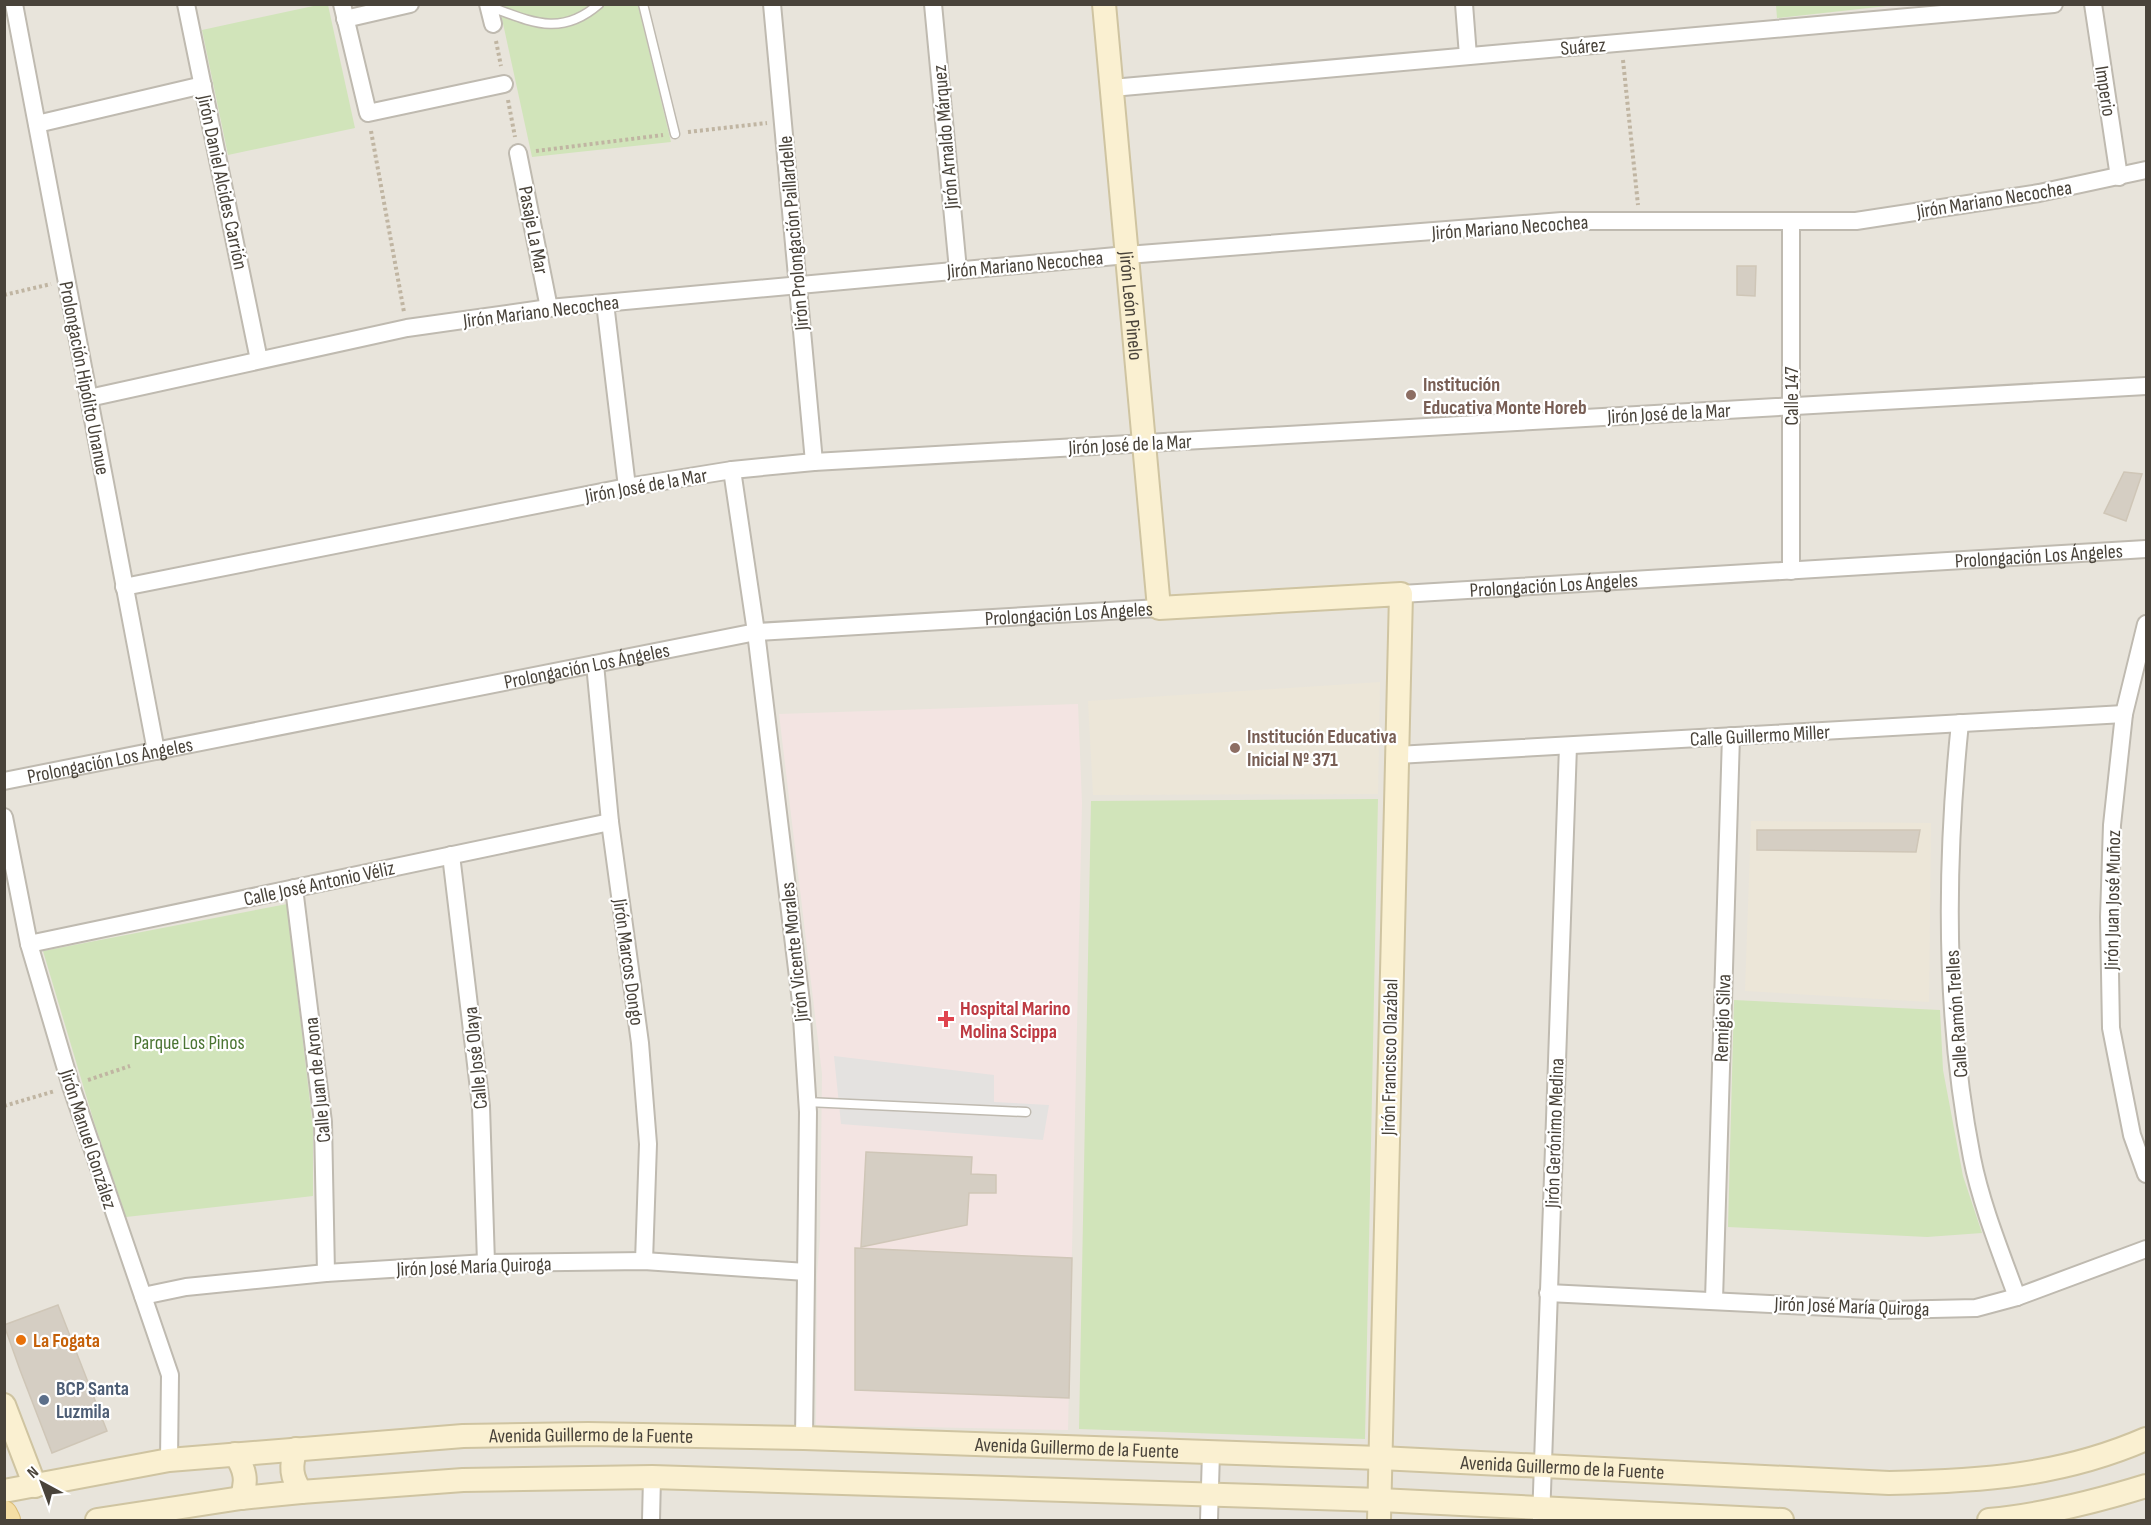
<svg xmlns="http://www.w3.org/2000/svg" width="2151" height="1525" font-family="'Sofia Sans Condensed',sans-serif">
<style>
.residential{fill:#e8e4db}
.education{fill:#ece6d8}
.medical{fill:#f3e4e2}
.green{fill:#d1e4ba}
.parking{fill:#e4e2e0}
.building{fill:#d5cec3;stroke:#cfc6b7;stroke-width:1.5}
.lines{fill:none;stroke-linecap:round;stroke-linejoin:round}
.lane-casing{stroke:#bfbab0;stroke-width:11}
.street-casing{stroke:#bfbab0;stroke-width:20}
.secondary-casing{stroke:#cfc4a1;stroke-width:26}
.primary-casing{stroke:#d9bc76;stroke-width:28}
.path{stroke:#c0b5a2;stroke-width:4;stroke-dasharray:3 3;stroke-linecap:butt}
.lane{stroke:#fff;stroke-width:8}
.street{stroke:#fff;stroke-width:16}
.secondary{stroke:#faf0d1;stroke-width:22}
.primary{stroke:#f5dea5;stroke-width:26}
.education-dot{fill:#8d6e63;stroke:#fff;stroke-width:2}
.health-dot{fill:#e0444e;stroke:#fff;stroke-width:2}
.food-dot{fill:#e8710a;stroke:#fff;stroke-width:2}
.service-dot{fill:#5c6f8a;stroke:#fff;stroke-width:2}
.labels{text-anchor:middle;stroke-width:4.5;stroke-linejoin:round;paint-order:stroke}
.street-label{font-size:20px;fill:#49433a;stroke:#fff}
.education-label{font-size:20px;font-weight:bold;fill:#785e54;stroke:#fff;text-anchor:start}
.health-label{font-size:20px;font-weight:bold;fill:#be3a42;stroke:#fff;text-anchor:start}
.park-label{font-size:20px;fill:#4b7533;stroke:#fff}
.food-label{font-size:20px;font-weight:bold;fill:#c56008;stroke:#fff;text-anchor:start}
.service-label{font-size:20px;font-weight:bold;fill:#4e5e75;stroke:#fff;text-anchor:start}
</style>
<rect width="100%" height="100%" fill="#f5f2ec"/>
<rect class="residential" x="5" y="5" width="2141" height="1515"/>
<g class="education">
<path d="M1380,682l-2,112 -285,1 -5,-94z"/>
<path d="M1751,821l180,2 -2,179 -184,-11z"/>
</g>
<path class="medical" d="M1078,704l4,99 -14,627 -252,-5 1,-151 3,-37 2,-163 -43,-360z"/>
<g class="green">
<path d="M1905,4l-128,14 -1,-13v-1z"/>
<path d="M318,5h10l27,123 -127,27 -26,-125z"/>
<path d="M499,5h139l33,137 -139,15z"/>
<path d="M1378,799l-13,640 -286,-10 12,-628z"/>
<path d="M287,904l26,224v68l-187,21 -32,-95 -51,-171z"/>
<path d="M1734,1000l206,10 3,60 20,106 19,57 -55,4 -199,-10z"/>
</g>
<path class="parking" d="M834,1056l160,19v27l55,3 -6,35 -202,-16z"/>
<g class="building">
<path d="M1737,266h19l-1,30 -18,-1z"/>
<path d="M2124,472l18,2 -16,47 -22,-8z"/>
<path d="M1757,830h163l-4,22 -159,-2z"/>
<path d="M866,1152l106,5 -1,17 25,1v18h-27l-2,32 -106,22z"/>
<path d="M855,1248l217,10 -3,140 -214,-8z"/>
<path d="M58,1305l49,126 -55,22 -32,-83 -16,-45z"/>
</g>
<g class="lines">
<defs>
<g id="lane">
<path d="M643,4l32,130"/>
<path d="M488,6c42,15 72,32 111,-2"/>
<path d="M807,1102l219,10"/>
</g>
<g id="street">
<path d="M14,4l142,747"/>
<path d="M186,4l73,356"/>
<path d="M342,4l26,109 136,-29"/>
<path d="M488,4l5,20"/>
<path d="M772,4l42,458"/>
<path d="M933,4l25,266"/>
<path d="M1464,4l4,52"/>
<path d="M2093,4l26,173"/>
<path d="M345,19l65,-15"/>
<path d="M1112,88l942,-84"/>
<path d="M37,124l166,-39"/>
<path d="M518,153l31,155"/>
<path d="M605,303l22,184"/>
<path d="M89,398l318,-70 142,-20 578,-53 435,-34h294l183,-28 107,-23"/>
<path d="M732,470l24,162 45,370 7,110 -4,326"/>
<path d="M1791,571v-350"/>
<path d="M124,587l503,-100 105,-17 82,-8 1332,-76"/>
<path id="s1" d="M1401,594l745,-45"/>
<path d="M2146,624l-22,90 -12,111 -3,92 2,111 21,107 14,39"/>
<path d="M595,664l15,158 30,221 8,101 -4,117"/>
<path d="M1960,723c-15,145 -16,292 12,435 9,46 29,95 45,139"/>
<path d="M1397,755l727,-41"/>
<path id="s2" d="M4,781l752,-149 403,-24"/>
<path d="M4,817l25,127 42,142 99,289 -1,85"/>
<path d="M451,855l30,251 5,157"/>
<path d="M294,888l29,234 3,151"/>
<path d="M29,944l581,-122"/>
<path d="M1548,1293l340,17 88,-2 41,-11 129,-48"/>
<path d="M143,1296l43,-9 140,-14 160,-10 158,-2 162,11"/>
<path d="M1714,1300l17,-564"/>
<path d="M651,1520l1,-43"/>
<path d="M1209,1520l2,-68"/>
<path d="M1541,1520l27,-774"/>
</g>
<g id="secondary">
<path id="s3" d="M1104,4l55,604 242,-14 -22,926"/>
<path d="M4,1405l31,81"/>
<path d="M296,1449c-6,17 -5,28 5,43"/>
<path d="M235,1454c10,15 13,27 6,44"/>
<path id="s4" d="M4,1491l165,-31 294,-24 125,-2 216,4 576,20 509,25c92,-2 172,-7 257,-44"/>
<path d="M97,1520l144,-22 60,-6 162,-12 189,-3 728,23 402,20"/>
<path d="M1989,1520c54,-5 105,-18 157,-34"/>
</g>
<path id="primary" d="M4,1514l3,6"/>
</defs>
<use href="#lane" class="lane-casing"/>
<use href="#street" class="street-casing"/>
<use href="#secondary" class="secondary-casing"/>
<use href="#primary" class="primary-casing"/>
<g class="path">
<path d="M496,41l5,25"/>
<path d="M1623,60l15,145"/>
<path d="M508,100l7,37"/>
<path d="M371,131l33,181"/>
<path d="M688,132l79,-9"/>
<path d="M536,151l127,-16"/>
<path d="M4,295l47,-11"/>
<path d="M88,1080l42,-14"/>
<path d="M4,1106l51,-15"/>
</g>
<use href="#lane" class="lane"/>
<use href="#street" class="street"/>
<use href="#secondary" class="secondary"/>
<use href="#primary" class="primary"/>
</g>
<g class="education-dot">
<circle cx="1411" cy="395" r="6"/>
<circle cx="1235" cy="748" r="6"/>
</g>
<path class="health-dot" d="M943 1010h6v6h6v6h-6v6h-6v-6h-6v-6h6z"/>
<circle class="food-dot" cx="21" cy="1340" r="6"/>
<circle class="service-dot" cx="44" cy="1400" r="6"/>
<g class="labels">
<g class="street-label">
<text transform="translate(1583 46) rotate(-5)" y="7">Suárez</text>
<text transform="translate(2106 91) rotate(81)" y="7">Imperio</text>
<text transform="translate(945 137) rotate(-95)" y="7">Jirón Arnaldo Márquez</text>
<text transform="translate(223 182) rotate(78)" y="7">Jirón Daniel Alcides Carrión</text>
<text transform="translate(1994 199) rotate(-9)" y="7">Jirón Mariano Necochea</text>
<text transform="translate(1510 227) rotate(-4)" y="7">Jirón Mariano Necochea</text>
<text transform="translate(534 230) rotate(79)" y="7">Pasaje La Mar</text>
<text transform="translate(793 233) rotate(-95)" y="7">Jirón Prolongación Paillardelle</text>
<text transform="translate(1025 264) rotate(-5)" y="7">Jirón Mariano Necochea</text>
<text dy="7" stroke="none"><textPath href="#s3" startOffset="303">Jirón León Pinelo</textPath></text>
<text transform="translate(541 311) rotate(-7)" y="7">Jirón Mariano Necochea</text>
<text transform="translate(85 378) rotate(79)" y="7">Prolongación Hipólito Unanue</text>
<text transform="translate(1791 396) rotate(-90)" y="7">Calle 147</text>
<text transform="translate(1669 413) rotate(-3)" y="7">Jirón José de la Mar</text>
<text transform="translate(1130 444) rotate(-3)" y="7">Jirón José de la Mar</text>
<text transform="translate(646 485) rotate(-10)" y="7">Jirón José de la Mar</text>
<text dy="7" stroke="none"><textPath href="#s1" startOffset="639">Prolongación Los Ángeles</textPath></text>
<text dy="7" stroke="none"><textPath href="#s1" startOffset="153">Prolongación Los Ángeles</textPath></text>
<text dy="7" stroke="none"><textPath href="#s2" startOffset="1080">Prolongación Los Ángeles</textPath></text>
<text dy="7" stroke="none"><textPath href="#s2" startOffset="594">Prolongación Los Ángeles</textPath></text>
<text transform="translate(1760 735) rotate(-3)" y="7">Calle Guillermo Miller</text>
<text dy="7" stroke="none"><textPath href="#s2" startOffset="108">Prolongación Los Ángeles</textPath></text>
<text transform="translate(319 883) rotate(-12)" y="7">Calle José Antonio Véliz</text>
<text transform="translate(2112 900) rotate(-89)" y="7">Jirón Juan José Muñoz</text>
<text transform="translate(794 952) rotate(-96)" y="7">Jirón Vicente Morales</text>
<text transform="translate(629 962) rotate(82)" y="7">Jirón Marcos Dongo</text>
<text transform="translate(1956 1014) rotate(-94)" y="7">Calle Ramón Trelles</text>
<text transform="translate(1722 1018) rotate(-88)" y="7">Remigio Silva</text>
<text transform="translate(1389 1057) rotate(-89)" y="7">Jirón Francisco Olazábal</text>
<text transform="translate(475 1058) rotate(-96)" y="7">Calle José Olaya</text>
<text transform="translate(317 1080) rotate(-96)" y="7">Calle Juan de Arona</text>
<text transform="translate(1554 1133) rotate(-88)" y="7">Jirón Gerónimo Medina</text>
<text transform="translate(89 1139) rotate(72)" y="7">Jirón Manuel González</text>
<text transform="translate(474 1266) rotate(-2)" y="7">Jirón José María Quiroga</text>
<text transform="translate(1852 1306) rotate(2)" y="7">Jirón José María Quiroga</text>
<text dy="7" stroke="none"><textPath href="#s4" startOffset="591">Avenida Guillermo de la Fuente</textPath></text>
<text dy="7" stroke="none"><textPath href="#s4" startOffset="1077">Avenida Guillermo de la Fuente</textPath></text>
<text dy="7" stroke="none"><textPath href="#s4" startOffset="1563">Avenida Guillermo de la Fuente</textPath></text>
</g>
<g class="education-label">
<text x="1423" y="391">Institución<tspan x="1423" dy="23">Educativa Monte Horeb</tspan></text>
<text x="1247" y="743">Institución Educativa<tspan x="1247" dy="23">Inicial Nº 371</tspan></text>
</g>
<g class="health-label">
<text x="960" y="1015">Hospital Marino<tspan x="960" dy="23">Molina Scippa</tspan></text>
</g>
<g class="park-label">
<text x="189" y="1049">Parque Los Pinos</text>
</g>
<g class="food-label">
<text x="33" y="1347">La Fogata</text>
</g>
<g class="service-label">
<text x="56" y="1395">BCP Santa<tspan x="56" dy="23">Luzmila</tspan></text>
</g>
</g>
<rect width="2151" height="1525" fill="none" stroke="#49433a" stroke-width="12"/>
<g transform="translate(42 1483) rotate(319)" stroke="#ffffff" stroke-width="4.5" paint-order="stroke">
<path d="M0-4.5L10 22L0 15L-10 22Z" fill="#49433a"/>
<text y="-9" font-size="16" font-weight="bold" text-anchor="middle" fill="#49433a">N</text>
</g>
</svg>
